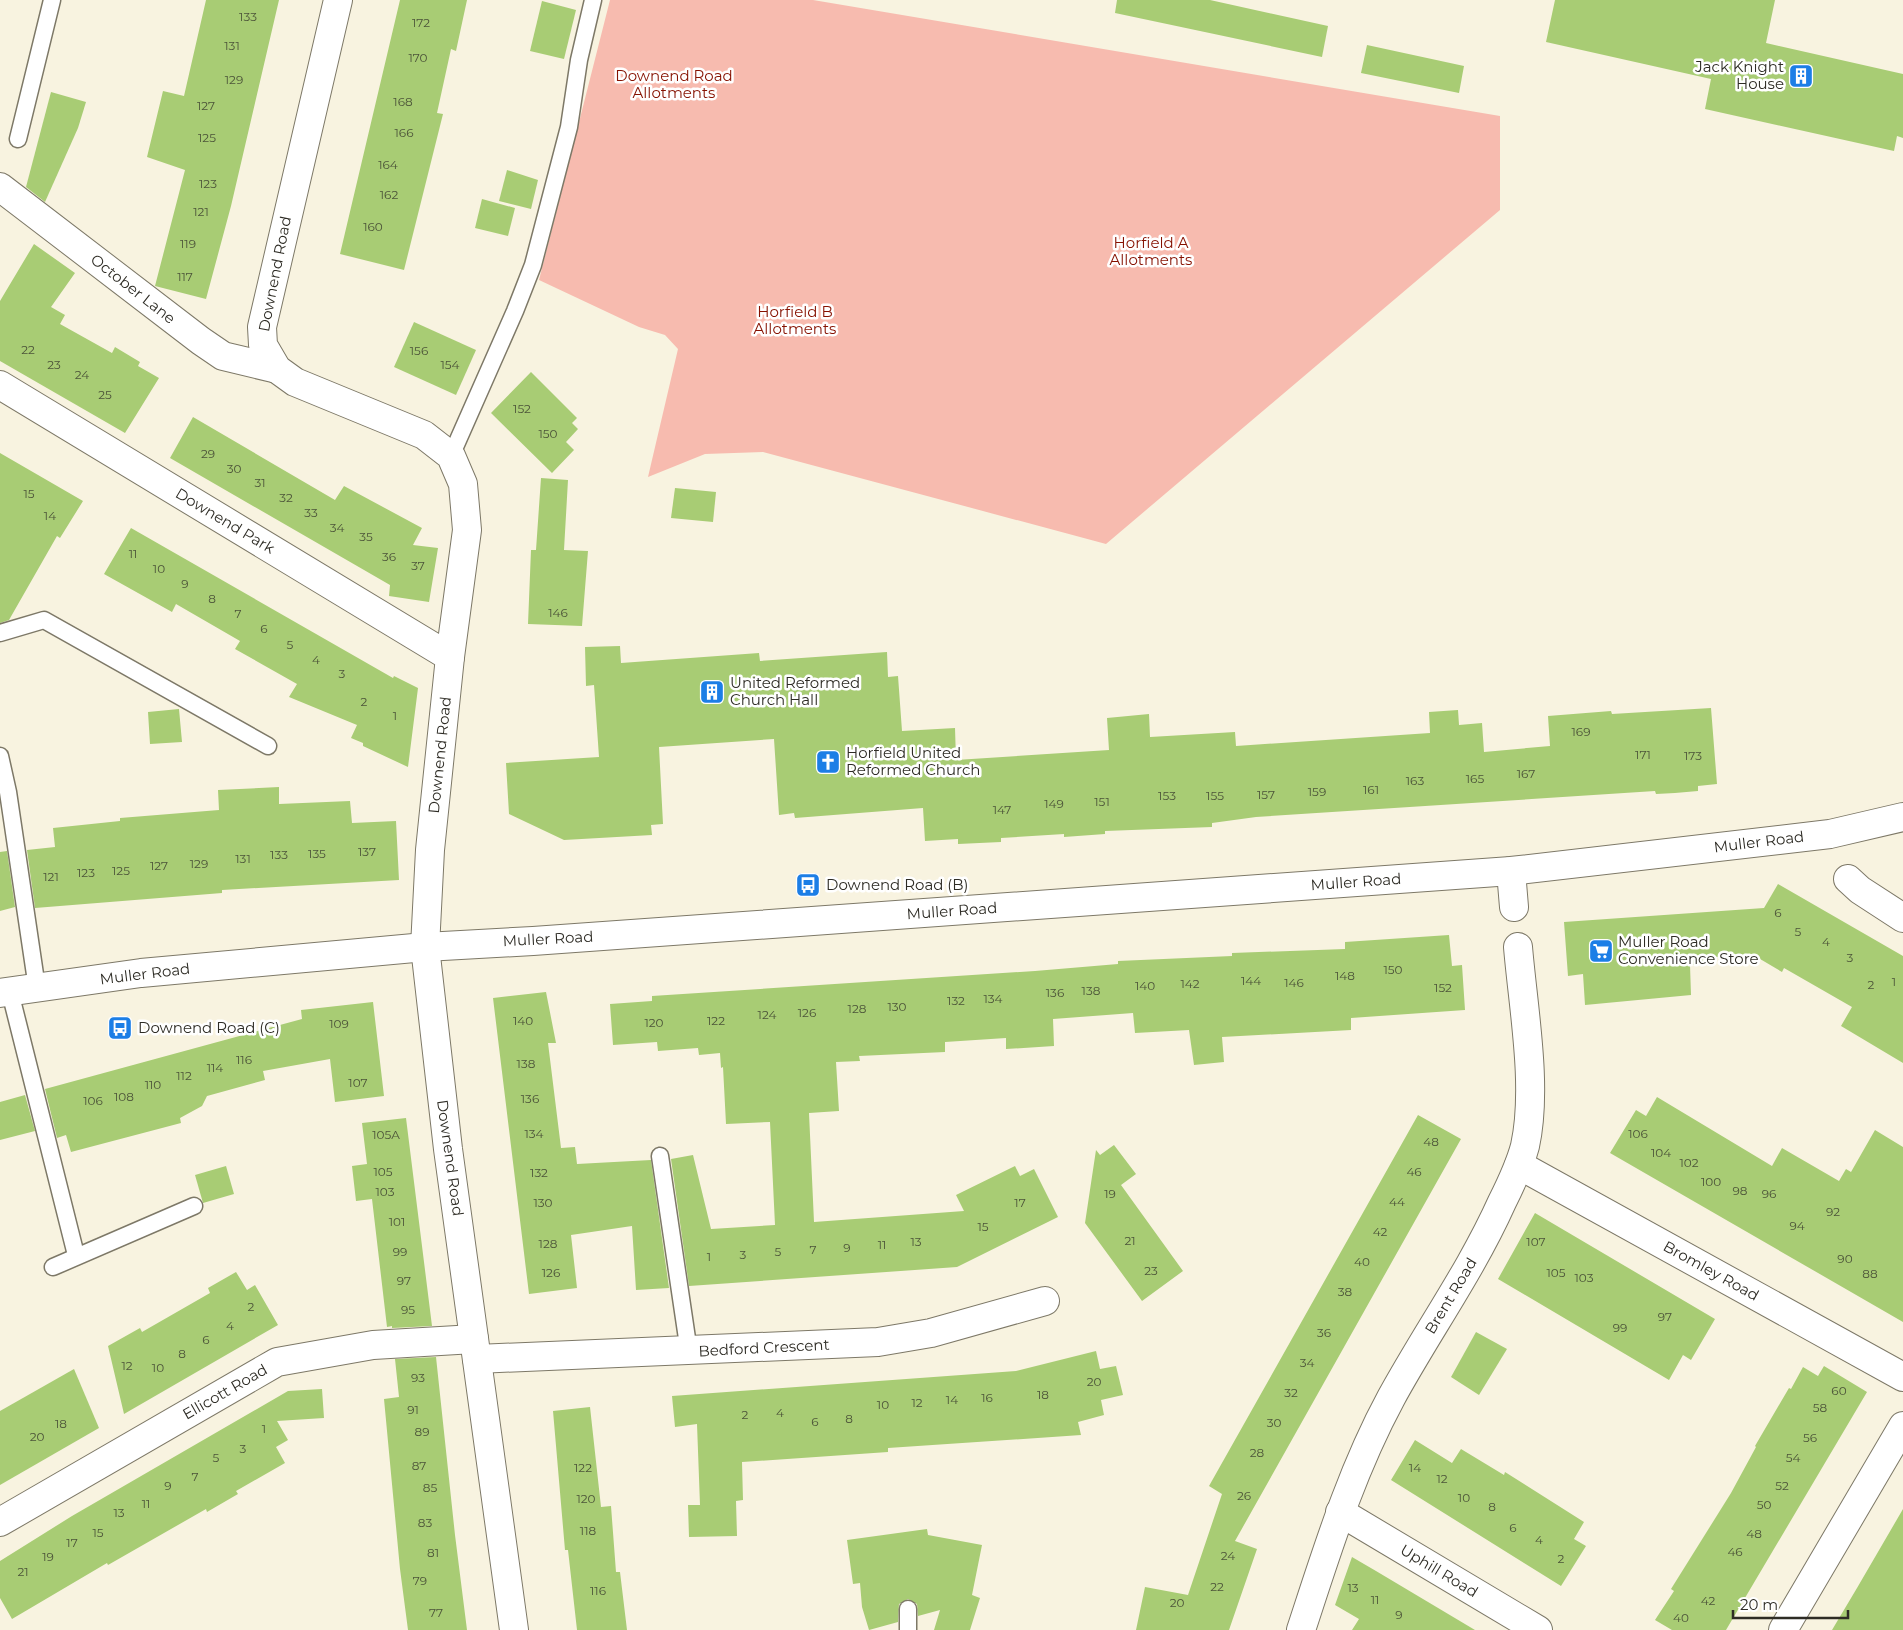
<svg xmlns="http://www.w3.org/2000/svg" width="1903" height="1630" font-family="Montserrat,sans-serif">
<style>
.green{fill:#f7bbaf}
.building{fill:#a8cc74}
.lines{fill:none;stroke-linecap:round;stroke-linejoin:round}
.service-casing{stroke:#7d7867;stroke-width:19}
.minor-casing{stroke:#7d7867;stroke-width:30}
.secondary-casing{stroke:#7d7867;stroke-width:30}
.service{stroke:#fff;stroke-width:16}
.minor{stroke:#fff;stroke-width:28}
.secondary{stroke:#fff;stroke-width:28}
.labels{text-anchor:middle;stroke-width:5;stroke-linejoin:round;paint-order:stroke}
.number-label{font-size:12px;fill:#4c5439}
.poi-label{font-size:15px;fill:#2e2c25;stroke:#fff;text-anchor:start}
.park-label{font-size:15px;fill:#861100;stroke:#fff}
.street-label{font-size:15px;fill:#2e2c25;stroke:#fff}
</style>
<rect width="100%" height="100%" fill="#f8f3e0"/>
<path class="green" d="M610,0h203l687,116v94l-394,334 -343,-92 -58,2 -57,23 30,-128 -13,-14 -26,-8 -100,-47z"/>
<g class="building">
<path d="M206,0h73l-48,206 -25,93 -51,-13 30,-116 -38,-13 16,-66 21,5z"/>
<path d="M400,0h67l-11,51 -5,-2 -14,64 6,1 -39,156 -64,-16z"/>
<path d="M1117,0h93l118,26 -6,31 -207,-44z"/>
<path d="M1555,0h220l-9,43 137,31v64l-6,-2 -3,15 -189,-42 6,-30 -165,-37z"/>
<path d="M542,1l34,9 -12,49 -34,-8z"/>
<path d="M1367,45l97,21 -5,27 -98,-20z"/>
<path d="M51,92l35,10 -8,26 -33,74 -19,-15z"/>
<path d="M507,170l31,10 -7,29 -32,-8z"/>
<path d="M482,199l33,9 -7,28 -33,-8z"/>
<path d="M34,244l41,29 -24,34 14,8 -5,9 52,29 3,-6 25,15 -2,4 21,12 -34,55 -125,-72v-60z"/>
<path d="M414,322l62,28 -20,45 -62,-28z"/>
<path d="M531,372l46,46 -5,5 6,6 -12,13 8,8 -22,23 -61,-60z"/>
<path d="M193,417l142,83 9,-14 78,42 -9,17 25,3 -9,54 -40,-6 1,-11 -220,-127z"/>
<path d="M0,453l83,48 -23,37 -3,-2 -48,84 -9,3z"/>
<path d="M541,478l27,2 -4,70 24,1 -6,75 -54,-2 3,-74h5z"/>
<path d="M675,488l41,4 -3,30 -42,-4z"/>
<path d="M131,528l262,150 1,-2 24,12 -10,79 -45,-21v-3l-12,-5 6,-13 -68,-28 8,-13 -62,-35 5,-8 -64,-37 -4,8 -68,-38z"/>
<path d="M620,646l1,17 138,-10 1,8 127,-9 1,25 10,-1 4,55 53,-3 1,32 153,-10 -2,-32 42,-4 1,23 85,-5 1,14 194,-13 -1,-21 29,-2 1,15 23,-2 2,29 66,-6 -2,-30 63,-5 1,3 99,-6 6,76 -19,2v5l-23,2 -19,1 -1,-3 -399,26 -44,6v4l-107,4v3l-41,3v-3l-63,4v4l-43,2v-5l-33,2 -2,-33 -128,10 -1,-5 -15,2 -5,-76 -115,8 4,77 -12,1 1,10 -88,5 -55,-26 -3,-51 93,-6 -5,-72 -8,1 -1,-39z"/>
<path d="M179,709l3,33 -32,2 -2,-32z"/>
<path d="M279,787v17l71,-3 2,22 44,-2 3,59 -177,10v3l-187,15 -8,-58 28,-3 -2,-19 67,-7v-3l99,-8 -1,-20z"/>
<path d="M7,851l8,56 -15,4v-59z"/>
<path d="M1778,884l125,72v107l-62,-37 11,-19 -68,-39 -2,4 -27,-16 -41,1v7l-24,1 1,30 -106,10 -2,-31 -15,2 -4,-54 200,-14z"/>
<path d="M1449,935l3,31 10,-1 3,45 -114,8v12l-129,7 2,25 -30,3 -5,-35 -54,3 -2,-20 -80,6 1,27 -48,3v-11l-61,4v10l-86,4 1,5 -24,1 3,49 -30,2 5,109 150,-11 -8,-16 59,-29 5,10 14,-7 24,48 -101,50 -268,19 -18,-127 22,-4 18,74 64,-4 -5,-103 -44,2 -3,-57 -2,1 -1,-15 -21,2 -1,-7 -40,3 -1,-9 -44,3 -3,-41 42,-3v-5l383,-25 83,-7v-3l114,-5v-3l113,-4v-7z"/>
<path d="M546,992l10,51h-8l13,105 14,-1 2,17 74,-4 18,128 -33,2 -4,-64 -61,9 6,53 -48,6 -36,-296z"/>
<path d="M373,1002l11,94 -49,6 -5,-43 -67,12 2,9 -58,16 -5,10 -22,12 1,5 -110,29 -5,-17 -9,3 -12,-49 257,-70 -1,-9z"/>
<path d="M25,1095l10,36 -35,9v-38z"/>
<path d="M1657,1097l115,69 10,-18 57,33 7,-12 5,3 24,-42 28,17v175l-293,-169 26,-43 10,6z"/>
<path d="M1418,1115l43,24 -226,402 22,8 -28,81h-93l9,-43 43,8 34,-101 -13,-8z"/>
<path d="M406,1118l26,208 -40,2v-2l-5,1 -15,-128 -16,2 -4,-35 15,-2 -5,-41z"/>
<path d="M1114,1145l22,29 -15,11 62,86 -41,30 -57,-78 11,-73 4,5z"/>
<path d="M226,1166l8,28 -31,9 -8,-28z"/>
<path d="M1535,1213l180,106 -24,41 -8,-5 -14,25 -171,-101z"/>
<path d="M236,1272l11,18 8,-5 23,40 -154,89 -16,-68 32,-18 2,4 68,-39 -2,-5z"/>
<path d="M1476,1332l31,17 -28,46 -28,-18z"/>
<path d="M1096,1351l4,18 16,-3 7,29 -22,5 3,15 -26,7 3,13 -193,13v4l-146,10 1,38 -7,1 1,35 -48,1 -1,-32h12l-3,-81 -22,3 -3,-31 344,-25z"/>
<path d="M436,1357l19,178 12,95h-59l-8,-61 -16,-170 15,-2 -4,-38z"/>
<path d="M1824,1366l43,26 -141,238h-54l-17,-10 19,-29 -3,-2 60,-96 25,-46 -1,-1 34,-58 2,1 12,-22 15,9z"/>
<path d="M74,1369l25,59 -99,57v-74z"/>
<path d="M322,1389l2,29 -47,3 11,19 -12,7 9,16 -49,28 2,3 -31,18 -1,-3 -98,56 -1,-2 -95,56 -12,-21v-37l72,-45 216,-125z"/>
<path d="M590,1407l11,100 10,-1 5,66h4l7,58h-50l-9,-80h-3l-12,-139z"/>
<path d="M1415,1440l37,23 9,-14 43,26 1,-3 79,50 -10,17 12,7 -25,40 -170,-106z"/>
<path d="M1903,1509v121h-71l25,-42z"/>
<path d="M927,1529l1,6 54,10 -10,50 8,3 -10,32h-36l6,-20 -22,6 -1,-12 -9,-5 -9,5 -1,18 -29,8 -7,-23 -2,-24 -7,1 -6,-44z"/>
<path d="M1352,1557l24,14 99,59h-123l7,-11 -24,-14z"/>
</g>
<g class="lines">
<defs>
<g id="service">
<path d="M18,139l34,-139"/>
<path d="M451,456l64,-145 18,-46 36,-138 10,-67 14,-60"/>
<path d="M0,633l44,-13 224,126"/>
<path d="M0,756l8,36 29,196"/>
<path d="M10,992l66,263"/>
<path d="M660,1156l29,196"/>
<path d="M53,1267l141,-61"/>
<path d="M908,1630v-21"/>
</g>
<g id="minor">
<path d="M338,0l-76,327 1,18 14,24 18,13 129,53 27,21 12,28 4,46 -17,127 -20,193 -5,97 23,202 66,481"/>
<path d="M0,187l201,154 22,15 54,13"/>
<path d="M0,385l450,272"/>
<path d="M1511,871l3,36"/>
<path d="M1848,879l12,11 43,28"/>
<path d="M1519,1165l384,212"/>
<path d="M477,1359l401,-17 53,-9 114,-32"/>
<path d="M1340,1512l198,118"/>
<path d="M0,1522l277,-160 96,-17 101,-6"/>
<path d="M1301,1630c26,-79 50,-158 90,-232 36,-66 80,-127 111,-196 9,-18 18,-37 23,-56 13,-59 -2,-139 -7,-199"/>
<path d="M1783,1630l120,-204"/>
</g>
<path id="secondary" d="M0,993l141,-20 284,-26 108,-6 978,-70 319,-37 73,-17"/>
</defs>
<use href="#service" class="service-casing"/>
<use href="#minor" class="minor-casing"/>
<use href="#secondary" class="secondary-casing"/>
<use href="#service" class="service"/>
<use href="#minor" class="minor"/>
<use href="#secondary" class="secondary"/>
</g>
<defs>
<symbol id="building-square" viewBox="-11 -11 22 22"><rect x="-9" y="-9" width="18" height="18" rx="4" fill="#1c7ee6" stroke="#fff"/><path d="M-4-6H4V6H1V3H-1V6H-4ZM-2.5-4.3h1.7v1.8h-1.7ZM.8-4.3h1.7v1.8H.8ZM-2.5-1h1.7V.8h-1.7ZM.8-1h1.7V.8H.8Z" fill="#fff"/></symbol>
<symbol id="church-square" viewBox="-11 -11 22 22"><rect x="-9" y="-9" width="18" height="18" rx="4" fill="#1c7ee6" stroke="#fff"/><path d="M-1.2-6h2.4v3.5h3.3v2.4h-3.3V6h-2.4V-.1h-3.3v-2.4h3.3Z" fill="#fff"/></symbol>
<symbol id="bus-square" viewBox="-11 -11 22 22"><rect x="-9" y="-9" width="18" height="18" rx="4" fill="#1c7ee6" stroke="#fff"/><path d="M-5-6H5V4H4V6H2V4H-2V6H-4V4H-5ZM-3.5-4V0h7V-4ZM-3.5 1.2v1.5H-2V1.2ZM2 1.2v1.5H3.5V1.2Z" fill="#fff"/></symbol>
<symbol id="supermarket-square" viewBox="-11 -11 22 22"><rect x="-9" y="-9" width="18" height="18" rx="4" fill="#1c7ee6" stroke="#fff"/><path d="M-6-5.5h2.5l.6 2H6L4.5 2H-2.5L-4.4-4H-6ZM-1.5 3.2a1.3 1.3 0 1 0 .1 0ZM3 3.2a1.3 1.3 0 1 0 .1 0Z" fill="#fff"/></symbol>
</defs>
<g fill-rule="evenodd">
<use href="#building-square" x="1787" y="62" width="28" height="28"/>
<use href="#building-square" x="698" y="678" width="28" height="28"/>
<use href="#church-square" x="814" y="748" width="28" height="28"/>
<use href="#bus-square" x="794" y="871" width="28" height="28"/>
<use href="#supermarket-square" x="1587" y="937" width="28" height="28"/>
<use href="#bus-square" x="106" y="1014" width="28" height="28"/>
</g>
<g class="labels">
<g class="number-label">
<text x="248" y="21">133</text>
<text x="421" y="27">172</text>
<text x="232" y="50">131</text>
<text x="418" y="62">170</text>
<text x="234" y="84">129</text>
<text x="403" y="106">168</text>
<text x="206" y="110">127</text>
<text x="404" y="137">166</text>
<text x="207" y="142">125</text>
<text x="388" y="169">164</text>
<text x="208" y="188">123</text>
<text x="389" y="199">162</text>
<text x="201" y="216">121</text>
<text x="373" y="231">160</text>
<text x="188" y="248">119</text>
<text x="185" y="281">117</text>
<text x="28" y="354">22</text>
<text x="419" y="355">156</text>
<text x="54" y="369">23</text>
<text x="450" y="369">154</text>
<text x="82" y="379">24</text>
<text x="105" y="399">25</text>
<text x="522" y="413">152</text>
<text x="548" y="438">150</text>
<text x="208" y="458">29</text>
<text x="234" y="473">30</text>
<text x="260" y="487">31</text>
<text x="29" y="498">15</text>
<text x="286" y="502">32</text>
<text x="311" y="517">33</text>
<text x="50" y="520">14</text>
<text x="337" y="532">34</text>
<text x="366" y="541">35</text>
<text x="133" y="558">11</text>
<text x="389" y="561">36</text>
<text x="418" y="570">37</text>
<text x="159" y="573">10</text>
<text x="185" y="588">9</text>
<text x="212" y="603">8</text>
<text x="558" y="617">146</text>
<text x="238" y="618">7</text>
<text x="264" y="633">6</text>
<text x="290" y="649">5</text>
<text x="316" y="664">4</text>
<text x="342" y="678">3</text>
<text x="364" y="706">2</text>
<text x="395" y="720">1</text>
<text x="1581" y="736">169</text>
<text x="1643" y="759">171</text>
<text x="1693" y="760">173</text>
<text x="1526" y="778">167</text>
<text x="1475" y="783">165</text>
<text x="1415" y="785">163</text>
<text x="1371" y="794">161</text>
<text x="1317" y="796">159</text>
<text x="1266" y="799">157</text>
<text x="1167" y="800">153</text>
<text x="1215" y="800">155</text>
<text x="1102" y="806">151</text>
<text x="1054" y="808">149</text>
<text x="1002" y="814">147</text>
<text x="367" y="856">137</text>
<text x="317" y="858">135</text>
<text x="279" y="859">133</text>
<text x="243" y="863">131</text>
<text x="199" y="868">129</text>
<text x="159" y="870">127</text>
<text x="121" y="875">125</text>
<text x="86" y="877">123</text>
<text x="51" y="881">121</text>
<text x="1778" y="917">6</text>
<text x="1798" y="936">5</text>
<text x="1826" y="946">4</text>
<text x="1850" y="962">3</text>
<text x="1393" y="974">150</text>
<text x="1345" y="980">148</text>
<text x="1251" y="985">144</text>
<text x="1894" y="986">1</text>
<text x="1294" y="987">146</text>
<text x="1190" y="988">142</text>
<text x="1871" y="989">2</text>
<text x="1145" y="990">140</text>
<text x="1443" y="992">152</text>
<text x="1091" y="995">138</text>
<text x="1055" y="997">136</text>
<text x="993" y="1003">134</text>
<text x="956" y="1005">132</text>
<text x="897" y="1011">130</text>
<text x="857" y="1013">128</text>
<text x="807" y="1017">126</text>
<text x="767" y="1019">124</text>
<text x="523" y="1025">140</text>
<text x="716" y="1025">122</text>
<text x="654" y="1027">120</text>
<text x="339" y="1028">109</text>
<text x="244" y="1064">116</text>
<text x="526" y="1068">138</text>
<text x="215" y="1072">114</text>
<text x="184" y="1080">112</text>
<text x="358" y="1087">107</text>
<text x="153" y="1089">110</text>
<text x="124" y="1101">108</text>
<text x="530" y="1103">136</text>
<text x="93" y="1105">106</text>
<text x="534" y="1138">134</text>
<text x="1638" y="1138">106</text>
<text x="386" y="1139">105A</text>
<text x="1431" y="1146">48</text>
<text x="1661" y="1157">104</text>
<text x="1689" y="1167">102</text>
<text x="383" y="1176">105</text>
<text x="1414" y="1176">46</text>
<text x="539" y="1177">132</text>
<text x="1711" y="1186">100</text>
<text x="1740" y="1195">98</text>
<text x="385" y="1196">103</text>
<text x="1110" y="1198">19</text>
<text x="1769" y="1198">96</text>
<text x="1397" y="1206">44</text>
<text x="543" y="1207">130</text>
<text x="1020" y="1207">17</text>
<text x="1833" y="1216">92</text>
<text x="397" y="1226">101</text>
<text x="1797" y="1230">94</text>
<text x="983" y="1231">15</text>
<text x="1380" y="1236">42</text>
<text x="1130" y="1245">21</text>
<text x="916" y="1246">13</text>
<text x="1536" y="1246">107</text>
<text x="548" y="1248">128</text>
<text x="882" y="1249">11</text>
<text x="847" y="1252">9</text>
<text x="813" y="1254">7</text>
<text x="400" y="1256">99</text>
<text x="778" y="1256">5</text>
<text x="743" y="1259">3</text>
<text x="709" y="1261">1</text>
<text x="1845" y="1263">90</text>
<text x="1362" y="1266">40</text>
<text x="1151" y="1275">23</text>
<text x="551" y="1277">126</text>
<text x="1556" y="1277">105</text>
<text x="1870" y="1278">88</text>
<text x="1584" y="1282">103</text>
<text x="404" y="1285">97</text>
<text x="1345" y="1296">38</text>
<text x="251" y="1311">2</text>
<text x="408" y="1314">95</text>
<text x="1665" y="1321">97</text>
<text x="230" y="1330">4</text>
<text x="1620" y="1332">99</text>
<text x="1324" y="1337">36</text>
<text x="206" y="1344">6</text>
<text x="182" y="1358">8</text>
<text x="1307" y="1367">34</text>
<text x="127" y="1370">12</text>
<text x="158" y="1372">10</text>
<text x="418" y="1382">93</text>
<text x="1094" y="1386">20</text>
<text x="1839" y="1395">60</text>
<text x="1291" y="1397">32</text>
<text x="1043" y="1399">18</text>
<text x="987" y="1402">16</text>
<text x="952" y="1404">14</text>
<text x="917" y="1407">12</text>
<text x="883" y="1409">10</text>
<text x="1820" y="1412">58</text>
<text x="413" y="1414">91</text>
<text x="780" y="1417">4</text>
<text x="745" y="1419">2</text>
<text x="849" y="1423">8</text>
<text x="815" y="1426">6</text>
<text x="1274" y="1427">30</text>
<text x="61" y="1428">18</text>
<text x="264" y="1433">1</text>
<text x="422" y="1436">89</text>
<text x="37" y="1441">20</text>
<text x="1810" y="1442">56</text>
<text x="243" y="1453">3</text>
<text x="1257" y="1457">28</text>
<text x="216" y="1462">5</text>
<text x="1793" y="1462">54</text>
<text x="419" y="1470">87</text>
<text x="583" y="1472">122</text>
<text x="1415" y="1472">14</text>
<text x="195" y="1481">7</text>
<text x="1442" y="1483">12</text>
<text x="168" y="1490">9</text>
<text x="1782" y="1490">52</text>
<text x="430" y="1492">85</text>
<text x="1244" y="1500">26</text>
<text x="1464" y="1502">10</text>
<text x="586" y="1503">120</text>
<text x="146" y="1508">11</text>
<text x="1764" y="1509">50</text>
<text x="1492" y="1511">8</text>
<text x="119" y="1517">13</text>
<text x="425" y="1527">83</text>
<text x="1513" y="1532">6</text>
<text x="588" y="1535">118</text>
<text x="98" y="1537">15</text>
<text x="1754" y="1538">48</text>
<text x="1539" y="1544">4</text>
<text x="72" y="1547">17</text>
<text x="1735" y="1556">46</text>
<text x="433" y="1557">81</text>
<text x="1228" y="1560">24</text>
<text x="48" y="1561">19</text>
<text x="1561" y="1563">2</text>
<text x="23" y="1576">21</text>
<text x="420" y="1585">79</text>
<text x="1217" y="1591">22</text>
<text x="1353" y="1592">13</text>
<text x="598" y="1595">116</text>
<text x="1375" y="1604">11</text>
<text x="1708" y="1605">42</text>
<text x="1177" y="1607">20</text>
<text x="436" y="1617">77</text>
<text x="1399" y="1619">9</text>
<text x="1681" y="1622">40</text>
</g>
<g class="poi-label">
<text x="1784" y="72" text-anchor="end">Jack Knight<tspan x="1784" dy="17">House</tspan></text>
<text x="730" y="688">United Reformed<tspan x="730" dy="17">Church Hall</tspan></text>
<text x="846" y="758">Horfield United<tspan x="846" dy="17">Reformed Church</tspan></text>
<text x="826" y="890">Downend Road (B)</text>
<text x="1618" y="947">Muller Road<tspan x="1618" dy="17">Convenience Store</tspan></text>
<text x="138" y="1033">Downend Road (C)</text>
</g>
<g class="park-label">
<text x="674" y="81">Downend Road<tspan x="674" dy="17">Allotments</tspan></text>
<text x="1151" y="248">Horfield A<tspan x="1151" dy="17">Allotments</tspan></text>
<text x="795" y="317">Horfield B<tspan x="795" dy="17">Allotments</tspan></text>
</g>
<g class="street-label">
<text transform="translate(275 274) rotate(-79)" y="5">Downend Road</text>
<text transform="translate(133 289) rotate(38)" y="5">October Lane</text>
<text transform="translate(225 521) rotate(31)" y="5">Downend Park</text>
<text transform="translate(440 755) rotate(-84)" y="5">Downend Road</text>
<text transform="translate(1759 842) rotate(-7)" y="5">Muller Road</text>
<text transform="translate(1356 882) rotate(-4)" y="5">Muller Road</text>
<text transform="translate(952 911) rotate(-4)" y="5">Muller Road</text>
<text transform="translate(548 939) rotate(-3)" y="5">Muller Road</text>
<text transform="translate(145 974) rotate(-7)" y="5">Muller Road</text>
<text transform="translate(450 1158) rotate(82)" y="5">Downend Road</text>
<text transform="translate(1711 1271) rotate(29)" y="5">Bromley Road</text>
<text transform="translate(1451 1296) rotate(-59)" y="5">Brent Road</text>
<text transform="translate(764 1348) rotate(-3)" y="5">Bedford Crescent</text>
<text transform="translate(225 1392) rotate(-30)" y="5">Ellicott Road</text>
<text transform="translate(1439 1571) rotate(31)" y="5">Uphill Road</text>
</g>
</g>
<path d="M1733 1610v8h115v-8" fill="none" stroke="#2e2c25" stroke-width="2.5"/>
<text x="1740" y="1610" font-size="15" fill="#2e2c25" stroke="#ffffff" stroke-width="4" paint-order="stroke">20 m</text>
</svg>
